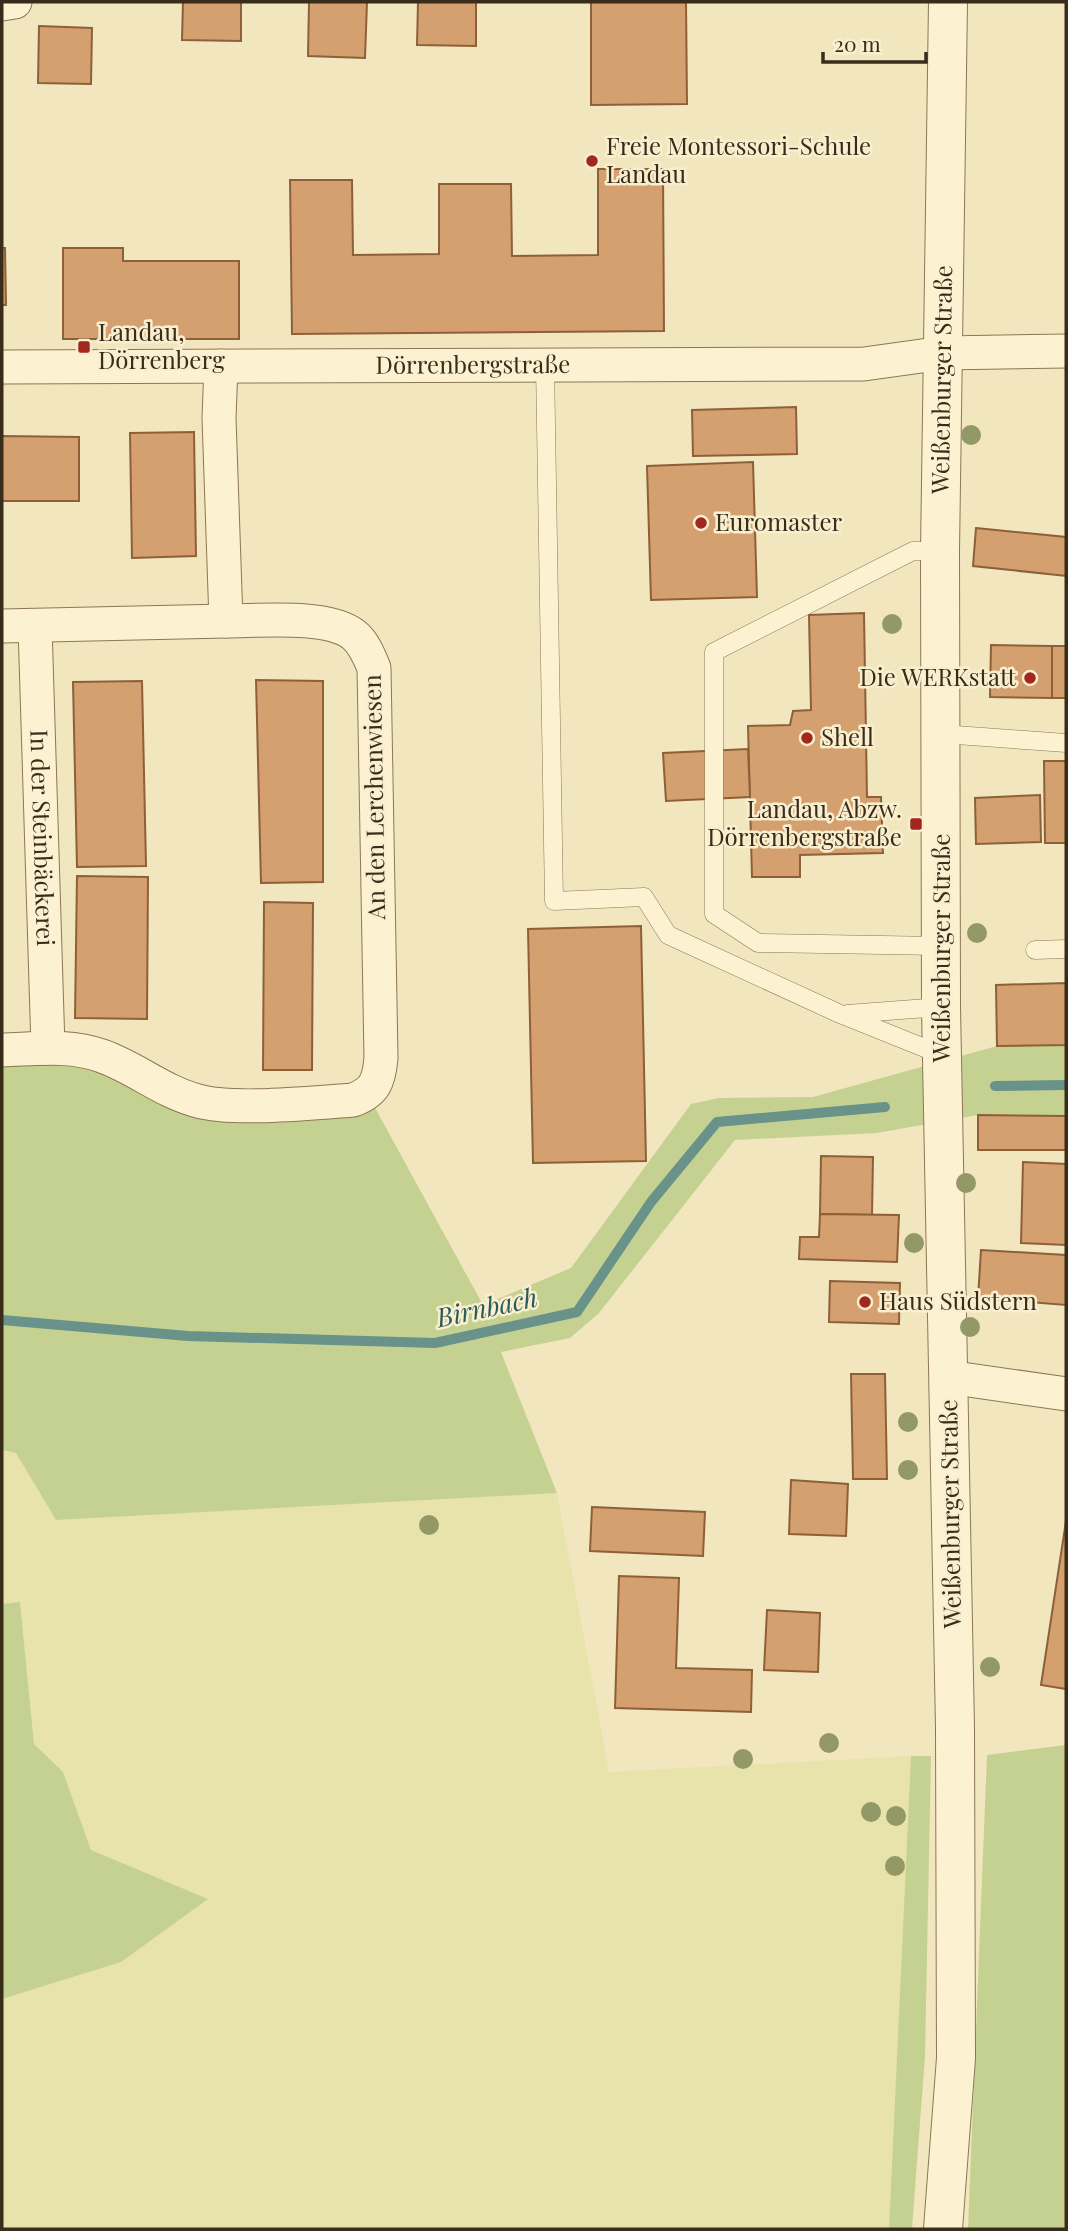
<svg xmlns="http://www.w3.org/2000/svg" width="1068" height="2231" font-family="'Playfair Display',serif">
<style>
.farmland{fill:#e8e2ab}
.green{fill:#c5d191}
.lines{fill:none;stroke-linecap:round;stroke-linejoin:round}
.stream{stroke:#68928a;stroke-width:10}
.building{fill:#d4a070;stroke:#8d6038;stroke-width:2}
.service-casing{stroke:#8c7655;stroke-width:19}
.minor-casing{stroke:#8c7655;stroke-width:35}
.tertiary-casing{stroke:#8c7655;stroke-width:40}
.service{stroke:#fcf2d2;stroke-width:18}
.minor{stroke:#fcf2d2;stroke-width:33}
.tertiary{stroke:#fcf2d2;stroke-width:38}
.tree{fill:#939867}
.poi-dot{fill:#a1271f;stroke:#f9efce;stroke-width:2.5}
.labels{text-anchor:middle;stroke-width:5;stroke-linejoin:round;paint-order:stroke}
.poi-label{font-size:24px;fill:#3a2c1b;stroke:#f9efce;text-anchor:start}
.street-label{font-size:24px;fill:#3a2c1b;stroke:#f9efce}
.water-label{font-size:26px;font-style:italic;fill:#295b5b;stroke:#f9efce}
</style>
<rect width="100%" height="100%" fill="#f2e6be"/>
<path class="farmland" d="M2,1450l14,3 40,67 501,-27 52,279 302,-16 -22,473h-887v-230l118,-37 88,-63 -117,-49 -28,-78 -29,-27 -14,-143 -18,2z"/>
<g class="green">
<path d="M1066,1045v71l-88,-1 -101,18 -142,7 -136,173 -29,25 -69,14 56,141 -501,27 -40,-67 -14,-3v-400l46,-2 131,48 189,-1 115,210 88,-37 120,-164 28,-6 94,-1 184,-51z"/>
<path d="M20,1602l14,142 29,28 28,78 117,49 -87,63 -119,37v-395z"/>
<path d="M1066,1745v484h-98l19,-474z"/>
<path d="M911,1756h20l-6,300 -13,173h-23z"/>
</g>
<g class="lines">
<g class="stream">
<path d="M995,1086l71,-1"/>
<path d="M2,1320l186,16 247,7 142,-31 74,-110 66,-80 168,-15"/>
</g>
</g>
<g class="building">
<path d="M183,2h58v39l-59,-1z"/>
<path d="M309,2h58l-2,56 -57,-2z"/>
<path d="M418,2h58v44l-59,-1z"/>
<path d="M591,2h95l1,102 -96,1z"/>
<path d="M39,26l53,2 -1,56 -53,-1z"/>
<path d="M598,169h65l1,162 -372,3 -2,-154h62l1,75 86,-1v-70h72l1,72 86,-1z"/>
<path d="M2,248h3l1,57h-4z"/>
<path d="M63,248h60v13h116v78h-176z"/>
<path d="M796,407l1,47 -104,2 -1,-46z"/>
<path d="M194,432l2,124 -64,2 -2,-125z"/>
<path d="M2,436l77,1v64h-77z"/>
<path d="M753,462l4,135 -106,3 -4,-134z"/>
<path d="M976,528l90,9v39l-93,-10z"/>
<path d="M864,613l3,184h14l2,56 -83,2v22h-48l-4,-151 42,-1 3,-14 18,-1 -2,-95z"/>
<path d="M991,645l61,1v52l-62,-1z"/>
<rect x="1052" y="646" width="14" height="52"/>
<path d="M256,680l67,1v201l-62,1z"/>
<path d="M142,681l4,185 -69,1 -4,-185z"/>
<path d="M748,749l2,48 -84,4 -3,-48z"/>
<path d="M1044,761h22v82h-21z"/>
<path d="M1040,795l1,47 -65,2 -1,-46z"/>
<path d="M77,876l71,1 -1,142 -72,-1z"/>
<path d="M264,902l49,1 -1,167h-49z"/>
<path d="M641,926l5,235 -113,2 -5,-234z"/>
<path d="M1066,983v62l-69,1 -1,-61z"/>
<path d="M978,1115l88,1v34h-88z"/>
<path d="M821,1156l52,1 -1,58 -52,-1z"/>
<path d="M1023,1162l43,2v81l-45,-2z"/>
<path d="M820,1214l79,1 -2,47 -98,-3 1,-22h19z"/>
<path d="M981,1250l85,5v50l-88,-7z"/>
<path d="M830,1281l70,2 -1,41 -70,-2z"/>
<path d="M851,1374h34l2,105h-34z"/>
<path d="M791,1480l57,4 -2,52 -57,-2z"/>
<path d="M592,1507l113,5 -2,44 -113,-5z"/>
<path d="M1066,1521v168l-25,-4z"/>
<path d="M619,1576l60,2 -3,90 76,2 -1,42 -136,-4z"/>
<path d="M767,1610l53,3 -2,59 -54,-2z"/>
</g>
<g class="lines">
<defs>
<g id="service">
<path d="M545,365l9,536 90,-4 24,38 172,79 102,41"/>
<path d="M940,551h-27l-199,101v262l44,29 183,3"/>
<path d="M942,734l124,9"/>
<path d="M1035,950l31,-1"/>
<path d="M847,1014l94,-7"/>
</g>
<g id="minor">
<path d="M2,4l13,-2"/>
<path id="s1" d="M2,367l862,-3 79,-11 123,-2"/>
<path d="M2,626l224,-5"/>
<path id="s2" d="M35,626l13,422"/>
<path d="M2,1050c34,-1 67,-6 100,6 34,12 61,36 96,45 36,10 116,2 155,-1 22,-8 26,-19 28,-42l-7,-390c-5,-12 -10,-25 -20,-33 -26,-21 -95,-14 -128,-14l-7,-203 2,-52"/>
<path d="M948,1377l118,17"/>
</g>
<g id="tertiary">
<path id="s3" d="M943,2229l13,-171 -1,-330 -14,-721 -1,-456 8,-549"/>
</g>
</defs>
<use href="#service" class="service-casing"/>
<use href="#minor" class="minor-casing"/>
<use href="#tertiary" class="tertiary-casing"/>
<use href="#service" class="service"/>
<use href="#minor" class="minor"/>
<use href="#tertiary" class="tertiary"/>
</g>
<g class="tree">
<circle cx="971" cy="435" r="10"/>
<circle cx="892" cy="624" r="10"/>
<circle cx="977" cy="933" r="10"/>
<circle cx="966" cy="1183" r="10"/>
<circle cx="914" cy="1243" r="10"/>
<circle cx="970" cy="1327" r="10"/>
<circle cx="908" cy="1422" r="10"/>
<circle cx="908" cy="1470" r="10"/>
<circle cx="429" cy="1525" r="10"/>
<circle cx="990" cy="1667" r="10"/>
<circle cx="829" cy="1743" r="10"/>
<circle cx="743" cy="1759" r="10"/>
<circle cx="871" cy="1812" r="10"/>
<circle cx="896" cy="1816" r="10"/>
<circle cx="895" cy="1866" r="10"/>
</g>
<g class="poi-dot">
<circle cx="592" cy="161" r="7"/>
<rect x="77" y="340" width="14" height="14" rx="3.5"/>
<circle cx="701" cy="523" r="7"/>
<circle cx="1030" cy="678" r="7"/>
<circle cx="807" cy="738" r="7"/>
<rect x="909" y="817" width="14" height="14" rx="3.5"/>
<circle cx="865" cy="1302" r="7"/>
</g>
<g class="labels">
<g class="poi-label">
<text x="606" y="155">Freie Montessori-Schule<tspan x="606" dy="28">Landau</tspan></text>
<text x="98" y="341">Landau,<tspan x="98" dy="28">Dörrenberg</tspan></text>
<text x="715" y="531">Euromaster</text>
<text x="1016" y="686" text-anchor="end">Die WERKstatt</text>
<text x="821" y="746">Shell</text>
<text x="902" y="818" text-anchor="end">Landau, Abzw.<tspan x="902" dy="28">Dörrenbergstraße</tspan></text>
<text x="879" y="1310">Haus Südstern</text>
</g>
<g class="street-label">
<text dy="8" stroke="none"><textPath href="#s1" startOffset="471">Dörrenbergstraße</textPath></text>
<text dy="8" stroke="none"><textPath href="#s3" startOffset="1850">Weißenburger Straße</textPath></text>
<text transform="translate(375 797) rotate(-91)" y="8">An den Lerchenwiesen</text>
<text dy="8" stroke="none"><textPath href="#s2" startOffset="212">In der Steinbäckerei</textPath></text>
<text transform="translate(942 948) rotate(-90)" y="8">Weißenburger Straße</text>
<text transform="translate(951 1514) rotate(-91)" y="8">Weißenburger Straße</text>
</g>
<g class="water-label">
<text transform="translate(487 1308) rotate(-12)" y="9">Birnbach</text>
</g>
</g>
<rect width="1068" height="2231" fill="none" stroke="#3a2c1b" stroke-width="7"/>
<path d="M823 52v10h103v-10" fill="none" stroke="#3a2c1b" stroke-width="3.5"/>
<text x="834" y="52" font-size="21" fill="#3a2c1b" stroke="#f9efce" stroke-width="5" paint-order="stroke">20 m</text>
</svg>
